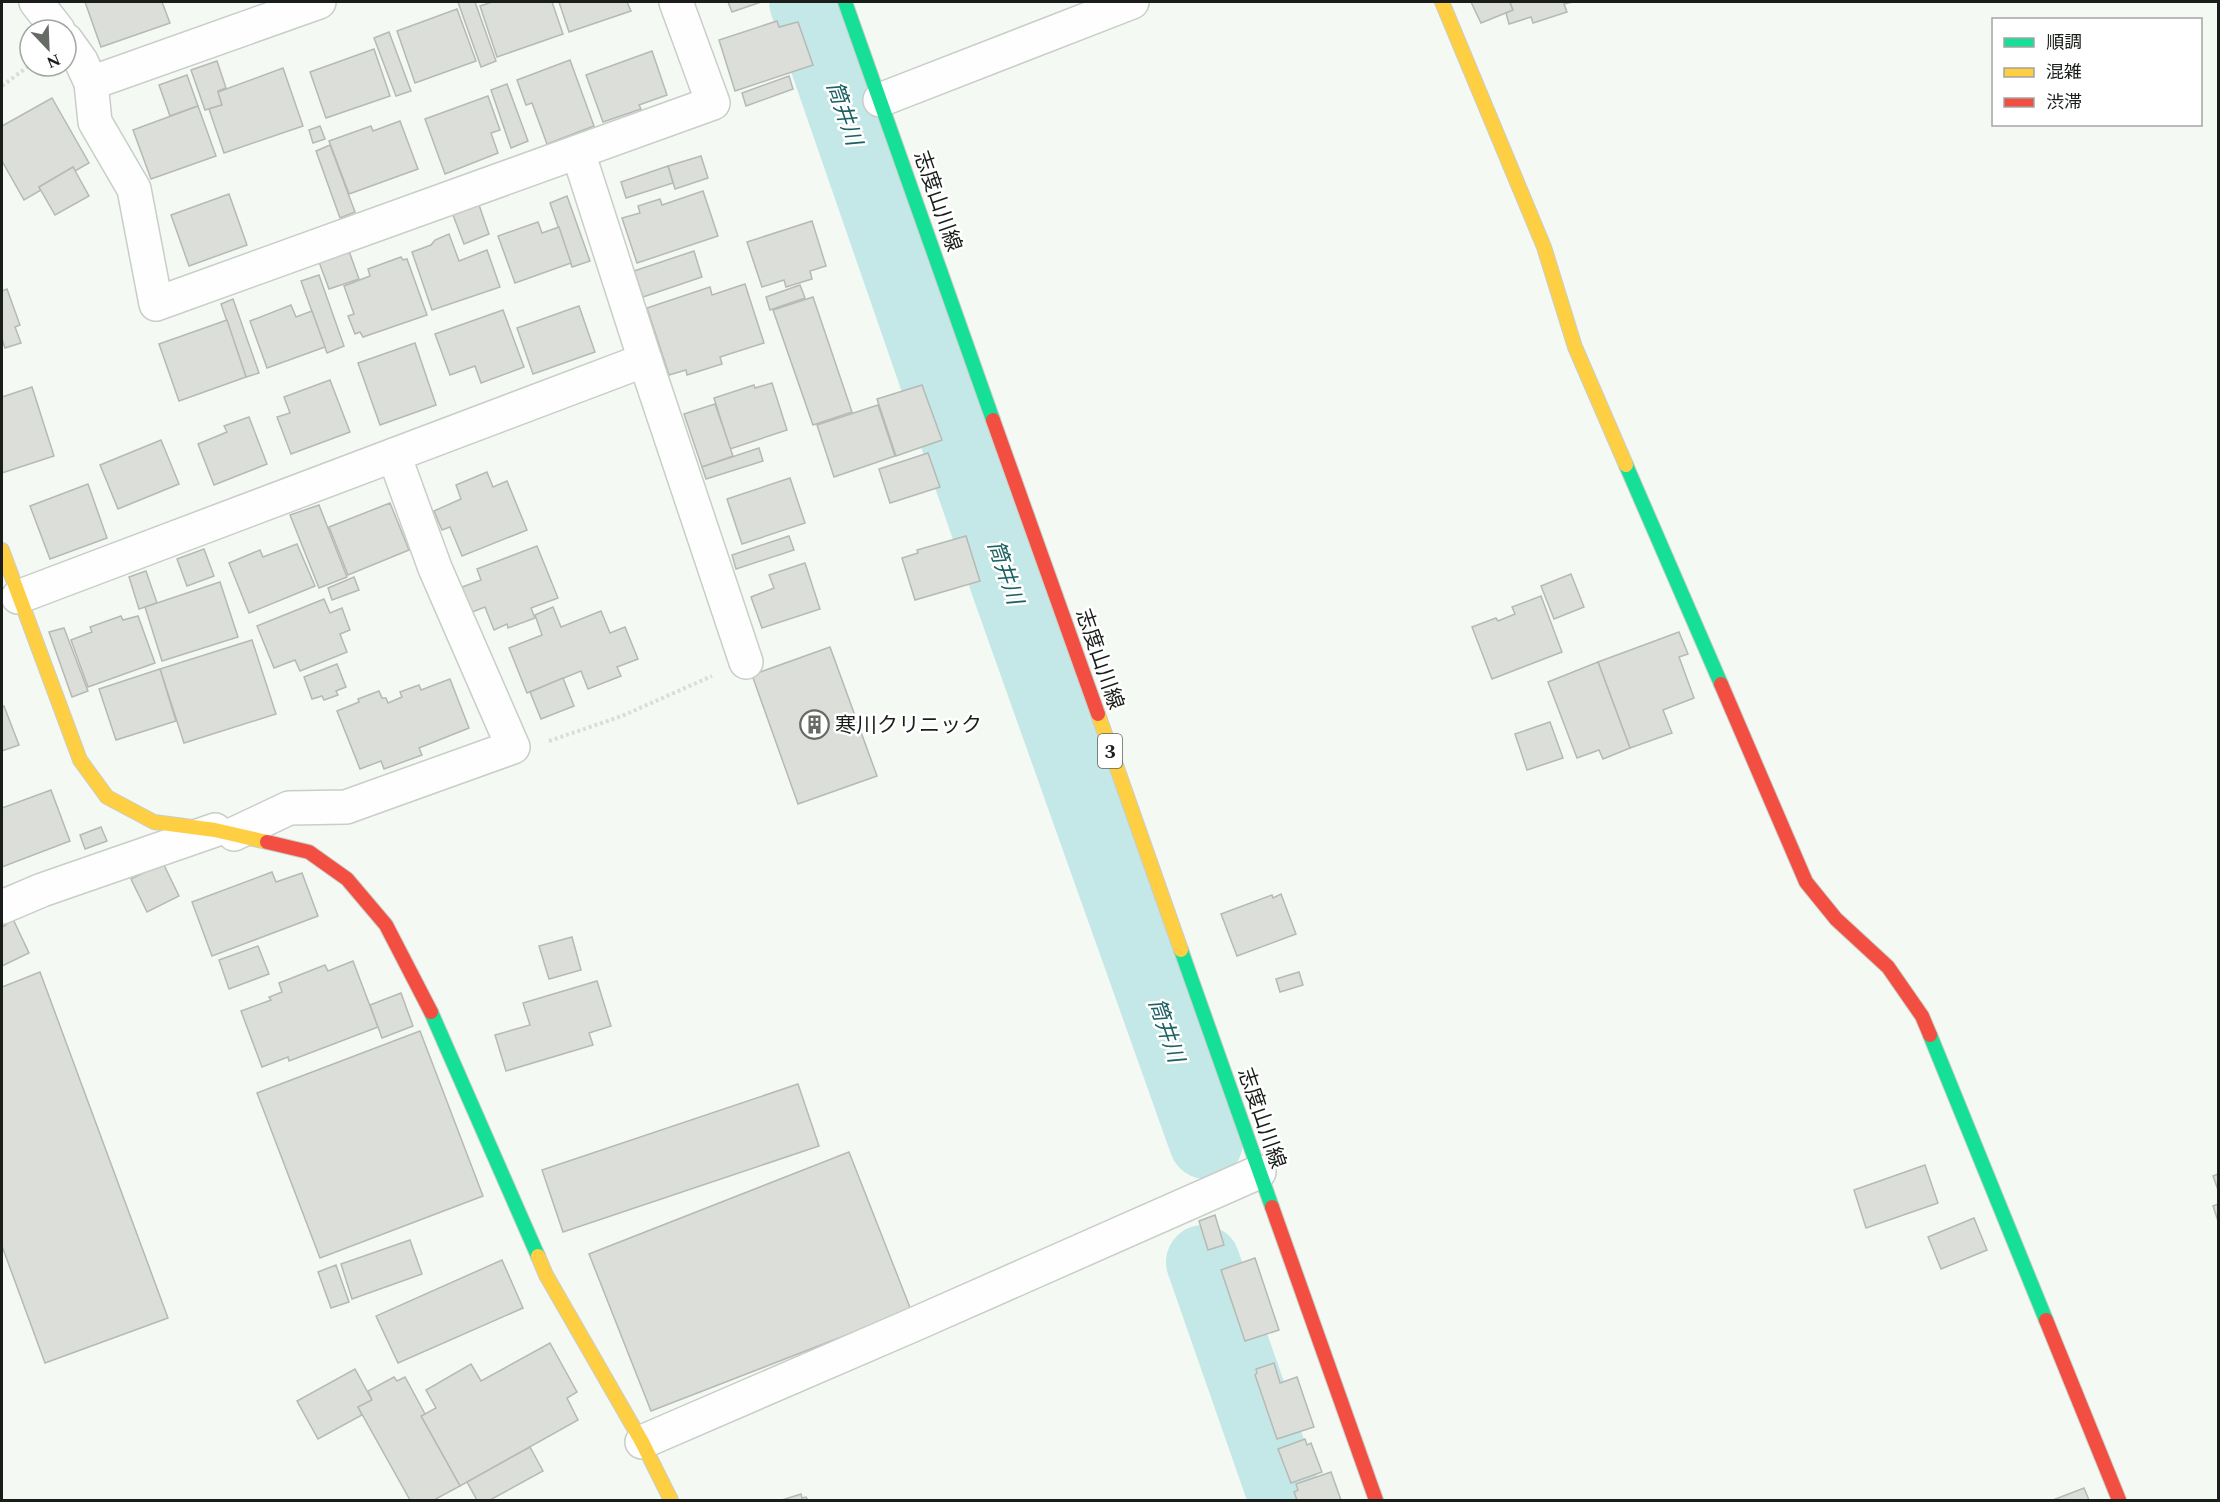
<svg xmlns="http://www.w3.org/2000/svg" width="2220" height="1502" font-family="Spectral,'Noto Sans JP',serif">
<style>
.lines{fill:none;stroke-linecap:round;stroke-linejoin:round}
.river{stroke:#c3e8e7;stroke-width:74}
.building{fill:#dbded9;stroke:#b6bab5;stroke-width:1.5}
.street-casing{stroke:#c9cec9;stroke-width:36}
.fast-casing{stroke:#c9cec9;stroke-width:16}
.slow-casing{stroke:#c9cec9;stroke-width:16}
.jam-casing{stroke:#c9cec9;stroke-width:16}
.path{stroke:#daddda;stroke-width:4;stroke-dasharray:3 3;stroke-linecap:butt}
.street{stroke:#fdfefd;stroke-width:33}
.fast{stroke:#16e098;stroke-width:14}
.slow{stroke:#ffcf43;stroke-width:14}
.jam{stroke:#f24e42;stroke-width:14}
.labels{text-anchor:middle;stroke-width:5;stroke-linejoin:round;paint-order:stroke}
.shield{fill:#fff;stroke:#5f625f;stroke-width:1.5}
.shield-label{font-size:20px;font-weight:bold;fill:#1a1e1a}
.street-label{font-size:21px;fill:#1a1e1a;stroke:#fff}
.poi-label{font-size:21px;fill:#1a1e1a;stroke:#fff;text-anchor:start}
.water-label{font-size:22px;font-style:italic;fill:#1d6163;stroke:#fff}
</style>
<rect width="100%" height="100%" fill="#f4f9f4"/>
<g class="lines">
<g class="river">
<path d="M806,2l205,592 195,548"/>
<path d="M1203,1262l83,238"/>
</g>
</g>
<g class="building">
<path d="M85,2h77l8,21 -69,24z"/>
<path d="M458,2h17l21,59 -15,6z"/>
<path d="M492,2h60l11,32 -66,23 -17,-51z"/>
<path d="M559,2h68l4,9 -62,21z"/>
<path d="M728,2h33l-29,10z"/>
<path d="M1471,2h39l3,8 -32,13z"/>
<path d="M1510,2h63l-9,2 3,8 -34,11 -2,-6 -22,7 -3,-11 7,-3z"/>
<path d="M457,9l19,52 -61,22 -18,-52z"/>
<path d="M777,21l2,6 19,-5 15,43 -78,26 -16,-51z"/>
<path d="M389,32l22,59 -15,5 -22,-58z"/>
<path d="M374,49l16,47 -64,22 -16,-46z"/>
<path d="M652,51l15,44 -28,10 2,4 -38,13 -17,-47z"/>
<path d="M570,60l24,66 -47,18 -15,-41 -6,2 -9,-25z"/>
<path d="M217,61l9,27 -8,3 4,14 -17,5 -14,-40z"/>
<path d="M283,68l20,58 -79,27 -15,-44 13,-4 -4,-13z"/>
<path d="M187,75l11,31 -28,10 -11,-31z"/>
<path d="M789,76l4,13 -47,17 -4,-13z"/>
<path d="M507,84l21,57 -17,7 -20,-58z"/>
<path d="M488,96l12,34 -9,3 7,20 -53,21 -20,-55z"/>
<path d="M52,98l37,65 -14,8 -2,-4 -34,20 2,3 -17,10 -22,-39v-35z"/>
<path d="M198,106l18,50 -65,23 -18,-49z"/>
<path d="M400,121l18,48 -69,25 -20,-53 42,-15 2,5z"/>
<path d="M320,126l5,13 -12,4 -4,-13z"/>
<path d="M330,145l25,67 -15,6 -24,-67z"/>
<path d="M701,156l7,22 -33,11 -7,-23z"/>
<path d="M668,166l5,17 -47,15 -5,-16z"/>
<path d="M73,167l16,29 -34,19 -16,-28z"/>
<path d="M703,191l15,45 -81,27 -15,-45 18,-5 -2,-7 22,-7 2,6z"/>
<path d="M229,194l18,51 -58,21 -18,-51z"/>
<path d="M567,196l23,65 -18,6 -22,-64z"/>
<path d="M479,205l10,29 -25,10 -11,-29z"/>
<path d="M812,221l14,45 -16,5 2,8 -26,8 -2,-7 -22,7 -15,-45z"/>
<path d="M538,222l4,11 17,-6 12,36 -56,20 -17,-47z"/>
<path d="M449,234l10,27 28,-11 13,37 -68,23 -20,-58 19,-7 4,-5z"/>
<path d="M349,251l10,28 -30,10 -10,-27z"/>
<path d="M694,251l8,26 -59,20 -9,-26z"/>
<path d="M401,257l2,3 4,-1 20,56 -64,22 -3,-5 -5,2 -7,-18 6,-2 -10,-28 26,-10 -2,-7z"/>
<path d="M319,275l25,71 -17,7 -26,-72z"/>
<path d="M745,284l19,59 -44,14 2,7 -35,11 -1,-5 -17,5 -22,-67 63,-21 2,8z"/>
<path d="M800,285l5,13 -35,12 -4,-13z"/>
<path d="M7,289l13,36 -5,2 6,16 -16,5 -3,-9v-48z"/>
<path d="M813,297l39,115 -39,13 -40,-115z"/>
<path d="M233,299l26,74 -13,4 -25,-73z"/>
<path d="M291,305l5,12 16,-6 13,36 -58,21 -17,-47z"/>
<path d="M579,306l16,46 -62,22 -16,-46z"/>
<path d="M503,310l21,57 -43,16 -6,-17 -25,9 -15,-41z"/>
<path d="M227,320l19,57 -67,24 -20,-57z"/>
<path d="M415,343l21,62 -56,20 -22,-62z"/>
<path d="M330,380l20,52 -59,22 -14,-37 13,-4 -6,-16z"/>
<path d="M772,383l15,47 -57,19 -16,-51 40,-13 1,3z"/>
<path d="M922,385l20,55 -46,16 -19,-57z"/>
<path d="M32,387l22,69 -52,17v-76z"/>
<path d="M715,404l18,52 -31,11 -18,-53z"/>
<path d="M878,405l17,51 -61,21 -17,-52z"/>
<path d="M249,417l18,47 -53,21 -16,-41 29,-12 -3,-6z"/>
<path d="M161,440l18,44 -61,25 -18,-44z"/>
<path d="M759,448l4,13 -57,18 -4,-12z"/>
<path d="M928,453l12,34 -50,16 -11,-34z"/>
<path d="M487,472l6,15 14,-6 20,49 -65,26 -12,-29 -8,3 -8,-19 27,-12 -5,-14z"/>
<path d="M790,478l15,45 -63,21 -15,-45z"/>
<path d="M88,484l19,54 -57,21 -20,-53z"/>
<path d="M390,503l19,47 -61,25 -19,-48z"/>
<path d="M319,505l28,72 -28,11 -29,-73z"/>
<path d="M789,536l5,14 -58,19 -4,-14z"/>
<path d="M966,536l14,45 -65,19 -13,-42 16,-5 -1,-3z"/>
<path d="M297,544l18,42 -66,27 -20,-50 31,-13 3,7z"/>
<path d="M537,546l21,52 -27,10 4,10 -27,10 -1,-4 -13,6 -9,-23 -18,7 -10,-25 24,-9 -4,-11z"/>
<path d="M204,549l10,27 -27,10 -10,-27z"/>
<path d="M805,563l15,46 -58,19 -11,-31 23,-9 -5,-13z"/>
<path d="M146,571l11,32 -18,6 -10,-32z"/>
<path d="M1571,574l13,33 -30,12 -13,-33z"/>
<path d="M354,577l5,13 -27,10 -4,-12z"/>
<path d="M220,582l18,55 -76,24 -17,-54z"/>
<path d="M1541,596l21,56 -70,27 -20,-52 24,-9 2,3 17,-7 -3,-7z"/>
<path d="M324,599l6,14 12,-5 8,22 -10,4 7,18 -47,19 -5,-11 -21,8 -17,-42z"/>
<path d="M553,607l8,20 40,-16 9,22 15,-6 13,32 -21,8 4,9 -33,13 -7,-18 -54,22 -18,-45 33,-13 -7,-20z"/>
<path d="M121,616l2,4 15,-4 17,47 -67,24 -17,-47 21,-8 -2,-5z"/>
<path d="M64,628l24,63 -16,6 -23,-65z"/>
<path d="M1679,632l9,22 -9,3 15,41 -31,12 9,23 -42,15 -32,-86z"/>
<path d="M252,640l24,74 -92,29 -24,-74z"/>
<path d="M830,647l47,129 -79,28 -46,-129z"/>
<path d="M1598,662l32,86 -27,11 -4,-9 -22,8 -29,-76z"/>
<path d="M337,664l9,23 -10,4 2,4 -14,5 -2,-4 -10,3 -8,-22z"/>
<path d="M160,669l16,52 -60,19 -17,-51z"/>
<path d="M563,678l11,28 -33,13 -11,-27z"/>
<path d="M450,679l19,49 -50,20 3,7 -38,14 -3,-8 -21,8 -23,-58 22,-9 -1,-3 21,-8 3,7h4l2,5 14,-6 -2,-5 19,-7 2,5z"/>
<path d="M4,706l15,39 -17,6v-44z"/>
<path d="M1550,722l13,36 -36,12 -12,-36z"/>
<path d="M51,790l19,51 -68,26v-59z"/>
<path d="M101,827l6,14 -22,8 -5,-14z"/>
<path d="M163,863l16,33 -32,16 -16,-33z"/>
<path d="M272,872l4,10 26,-9 16,43 -106,40 -20,-54z"/>
<path d="M1281,894l15,40 -59,22 -16,-42 51,-19 1,3z"/>
<path d="M12,917l17,36 -27,13v-39l4,-2 -2,-4z"/>
<path d="M572,937l9,33 -32,9 -10,-33z"/>
<path d="M258,946l11,28 -40,15 -10,-29z"/>
<path d="M353,961l25,66 -89,34 -1,-4 -26,10 -21,-56 30,-11 -2,-3 13,-5 -3,-9 46,-18 3,6z"/>
<path d="M40,972l128,346 -123,45 -43,-117v-259z"/>
<path d="M1299,972l4,13 -23,7 -4,-13z"/>
<path d="M597,981l14,45 -22,7 4,12 -87,26 -11,-36 35,-10 -7,-22z"/>
<path d="M401,993l12,33 -31,12 -12,-33z"/>
<path d="M420,1031l63,165 -163,62 -63,-165z"/>
<path d="M798,1084l21,62 -256,86 -21,-62z"/>
<path d="M849,1152l62,158 -260,101 -62,-157z"/>
<path d="M1925,1165l13,38 -72,25 -12,-38z"/>
<path d="M2218,1174v16l-5,-14z"/>
<path d="M2218,1204v17l-5,-15z"/>
<path d="M1215,1215l9,30 -16,5 -9,-29z"/>
<path d="M1974,1218l13,32 -46,19 -13,-32z"/>
<path d="M410,1240l12,34 -70,25 -11,-35z"/>
<path d="M1255,1258l24,72 -34,11 -24,-71z"/>
<path d="M502,1260l21,48 -125,55 -22,-47z"/>
<path d="M336,1265l13,37 -18,6 -13,-36z"/>
<path d="M550,1343l27,49 -10,6 11,22 -118,66 -39,-70 15,-8 -10,-18 45,-26 10,17z"/>
<path d="M1274,1363l6,20 17,-6 17,50 -37,12 -22,-64 2,-2 -1,-4z"/>
<path d="M355,1369l17,31 -14,7 4,8 -44,24 -21,-38z"/>
<path d="M394,1377l3,4 8,-4 20,37 -4,2 39,70 -26,14h-24l-52,-93 14,-7 -4,-9z"/>
<path d="M1305,1439l2,6 4,-2 11,29 -31,11 -13,-34z"/>
<path d="M530,1447l13,24 -53,29h-13l-10,-18z"/>
<path d="M1331,1472l10,28h-44l-3,-8 4,-2 -2,-6z"/>
<path d="M2084,1488l5,12h-36z"/>
<path d="M801,1494l1,4 4,-1 2,3h-26z"/>
</g>
<g class="lines">
<defs>
<g id="street">
<path d="M36,2l22,28"/>
<path d="M66,40l15,21 10,22 4,39 39,67 22,115 557,-201 -37,-101"/>
<path d="M91,83l228,-81"/>
<path d="M880,100l252,-98"/>
<path d="M645,360l101,302"/>
<path d="M18,597l627,-237 -67,-208"/>
<path d="M234,834l55,-26 57,-1 167,-60 -78,-179 -41,-113"/>
<path d="M2,907l40,-17 173,-60"/>
<path d="M642,1442l273,-118 344,-152"/>
</g>
<g id="fast">
<path d="M845,2l148,418"/>
<path d="M1626,465l95,219"/>
<path d="M1181,950l91,257"/>
<path d="M431,1012l107,244"/>
<path d="M1930,1035l116,285"/>
</g>
<g id="slow">
<path d="M1442,2l102,245 31,100 51,118"/>
<path d="M2,550l78,210 27,37 47,25 61,8 52,12"/>
<path d="M1098,714l83,236"/>
<path d="M538,1256l8,19 96,167 29,58"/>
</g>
<g id="jam">
<path d="M993,420l105,294"/>
<path d="M1721,684l85,198 30,37 52,48 34,49 8,19"/>
<path d="M267,842l42,10 38,27 39,46 45,87"/>
<path d="M1272,1207l104,293"/>
<path d="M2046,1320l73,180"/>
</g>
</defs>
<use href="#street" class="street-casing"/>
<use href="#fast" class="fast-casing"/>
<use href="#slow" class="slow-casing"/>
<use href="#jam" class="jam-casing"/>
<g class="path">
<path d="M2,86l28,-21"/>
<path d="M549,741l73,-25 90,-40"/>
</g>
<use href="#street" class="street"/>
<use href="#fast" class="fast"/>
<use href="#slow" class="slow"/>
<use href="#jam" class="jam"/>
</g>
<defs>
<symbol id="building-ring" viewBox="-11 -11 22 22"><circle r="9.5" fill="#fff" stroke="#666b66" stroke-width="1.5"/><path d="M-4-6H4V6H1V3H-1V6H-4ZM-2.5-4.3h1.7v1.8h-1.7ZM.8-4.3h1.7v1.8H.8ZM-2.5-1h1.7V.8h-1.7ZM.8-1h1.7V.8H.8Z" fill="#666b66"/></symbol>
</defs>
<g fill-rule="evenodd">
<use href="#building-ring" x="798" y="708" width="33" height="33"/>
</g>
<g class="labels">
<rect class="shield" x="1098" y="734" width="24" height="34" rx="4.5"/>
<g class="shield-label">
<text x="1110" y="758">3</text>
</g>
<g class="street-label">
<text transform="translate(938 201) rotate(71)" y="7">志度山川線</text>
<text transform="translate(1100 659) rotate(71)" y="7">志度山川線</text>
<text transform="translate(1262 1118) rotate(71)" y="7">志度山川線</text>
</g>
<g class="poi-label">
<text x="835" y="732">寒川クリニック</text>
</g>
<g class="water-label">
<text transform="translate(845 113) rotate(71)" y="8">筒井川</text>
<text transform="translate(1006 572) rotate(71)" y="8">筒井川</text>
<text transform="translate(1167 1030) rotate(71)" y="8">筒井川</text>
</g>
</g>
<rect width="2220" height="1502" fill="none" stroke="#1a1e1a" stroke-width="6"/>
<rect x="1992" y="18" width="210" height="108" fill="#ffffff" stroke="#a3a5a3" stroke-width="1.5"/>
<rect x="2004" y="38" width="30" height="9" fill="#16e098" stroke="#a3a5a3" stroke-width="1.5"/>
<text x="2046" y="48" font-size="18" fill="#1a1e1a">順調</text>
<rect x="2004" y="68" width="30" height="9" fill="#ffcf43" stroke="#a3a5a3" stroke-width="1.5"/>
<text x="2046" y="78" font-size="18" fill="#1a1e1a">混雑</text>
<rect x="2004" y="98" width="30" height="9" fill="#f24e42" stroke="#a3a5a3" stroke-width="1.5"/>
<text x="2046" y="108" font-size="18" fill="#1a1e1a">渋滞</text>
<g transform="translate(48 48) rotate(157)"><circle r="28" fill="#ffffff" stroke="#a3a5a3" stroke-width="1.5"/>
<path d="M0-4.5L10 22L0 15L-10 22Z" fill="#666b66"/>
<text y="-9" font-size="16" font-weight="bold" text-anchor="middle" fill="#1a1e1a">N</text>
</g>
</svg>
